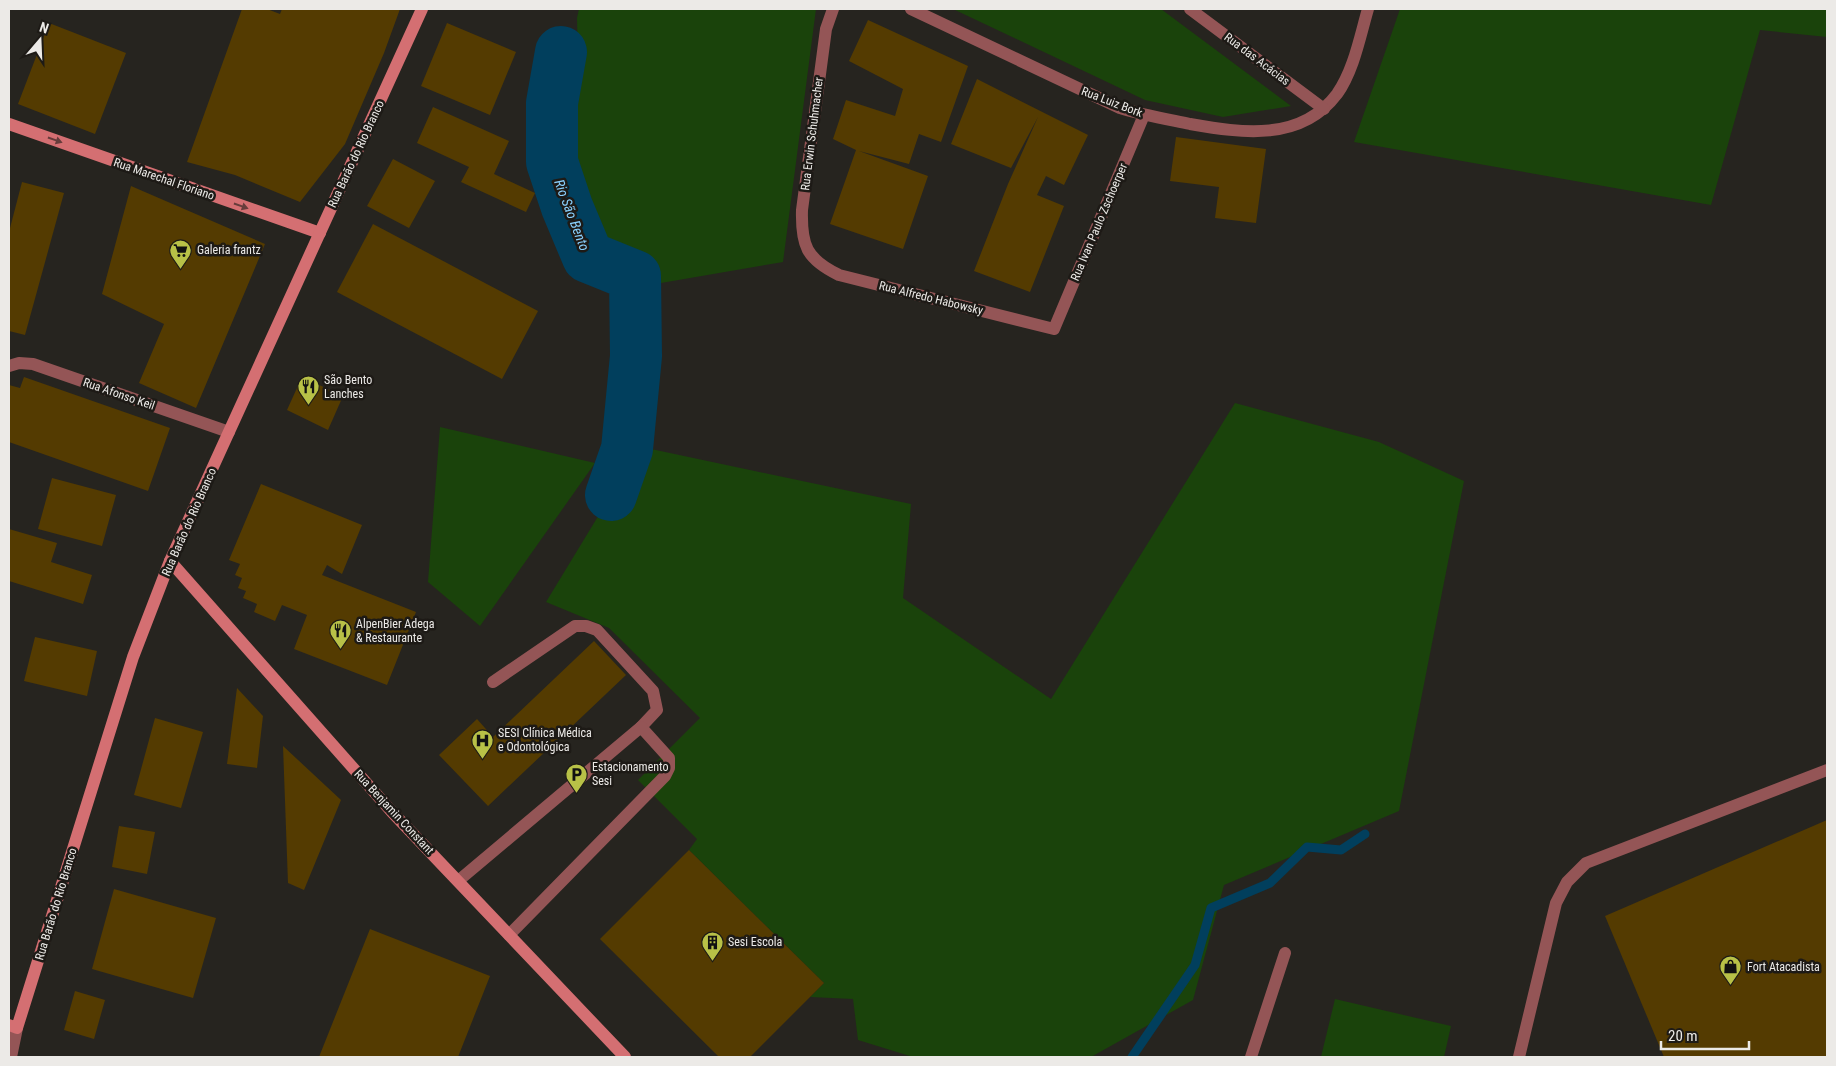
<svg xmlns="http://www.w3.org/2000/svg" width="1836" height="1066" font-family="'Roboto Condensed',sans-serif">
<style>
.green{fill:#1a430b}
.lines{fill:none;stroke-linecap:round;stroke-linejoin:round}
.stream{stroke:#013f5d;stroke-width:9}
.river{stroke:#013f5d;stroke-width:52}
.building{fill:#543b01}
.lane{stroke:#945556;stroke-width:12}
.street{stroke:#945556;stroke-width:12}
.secondary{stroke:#d46f72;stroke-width:12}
.oneway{fill:#663c3b}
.labels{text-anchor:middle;stroke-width:5;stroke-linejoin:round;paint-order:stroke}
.street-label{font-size:12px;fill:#eceae7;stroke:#1d1a16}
.poi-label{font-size:12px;fill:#eceae7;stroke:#1d1a16;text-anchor:start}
.water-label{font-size:14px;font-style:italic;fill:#89cffb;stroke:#1d1a16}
</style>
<rect width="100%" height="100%" fill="#26241f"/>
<g class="green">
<path d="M579,9h237l-33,253 -122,21 -14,-26 -39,-13 -35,-76 5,-106 -1,-44z"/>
<path d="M953,9h208l130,97 -68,11 -78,-17z"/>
<path d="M1400,9h427v28l-67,-7 -49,175 -357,-63z"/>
<path d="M1235,403l144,39 85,39 -65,330 -175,74 -31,115 -102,57h-178l-55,-17 -5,-41 -43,-2 14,-14 -135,-133 8,-11 -59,-59 62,-62 -91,-90 -63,-26 65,-107 26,-49 274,58 -8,94 148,101z"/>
<path d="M440,427l155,36 -115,163 -52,-44z"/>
<path d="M1335,999l116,27 -7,31h-123z"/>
</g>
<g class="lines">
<path class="stream" d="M1132,1057l63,-92 16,-57 59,-25 37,-36 34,3 24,-16"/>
<path class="river" d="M561,52l-9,51v59l15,45 21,50 47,19 1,80 -9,93 -16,46"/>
</g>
<g class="building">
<path d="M242,9h25l13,5 2,-5h118l-16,44 -39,91 -45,58 -65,-27 -48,-13z"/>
<path d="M868,20l100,46 -27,76 -22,-8 -10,30 -50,-13 69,25 -25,73 -73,-25 26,-74 -23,-11 13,-39 49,16 8,-27 -54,-28z"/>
<path d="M49,23l77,30 -31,81 -77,-30z"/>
<path d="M447,23l69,29 -26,63 -69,-29z"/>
<path d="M977,79l111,56 -24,50 -18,-9 -9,19 27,11 -34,86 -56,-21 34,-87 30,-67 -27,51 -60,-24z"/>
<path d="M433,107l76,34 -15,33 41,19 -9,19 -65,-30 8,-15 -52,-24z"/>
<path d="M1176,137l90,12 -10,74 -41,-5 4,-31 -49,-6z"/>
<path d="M393,159l42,22 -26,47 -42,-22z"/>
<path d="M22,182l42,11 -39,142 -16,-4v-99z"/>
<path d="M131,186l134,58 -69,164 -57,-25 25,-59 -62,-30z"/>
<path d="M373,224l165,87 -36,68 -165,-87z"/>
<path d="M24,377l146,51 -22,63 -139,-49v-57l11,3z"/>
<path d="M302,377l41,19 -15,34 -41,-20z"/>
<path d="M52,478l64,17 -14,51 -64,-17z"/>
<path d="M261,484l101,41 -20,49 -15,-9 -5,10 94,37 -29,73 -93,-36 13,-34 -25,-10 -7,16 -21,-9 3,-8 -14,-6 3,-7 -8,-3 4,-10 -7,-3 5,-11 -11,-4z"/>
<path d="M9,529l48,14 -6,19 41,13 -9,29 -74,-23z"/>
<path d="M35,637l62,14 -10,45 -63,-15z"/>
<path d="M594,641l32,34 -138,131 -49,-51 38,-36 16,18z"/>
<path d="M237,688l26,28 -6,52 -30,-4z"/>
<path d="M155,718l48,14 -22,76 -47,-13z"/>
<path d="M283,746l58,54 -37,90 -16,-7z"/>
<path d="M1827,820v237h-163l-59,-141z"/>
<path d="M119,826l36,6 -8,42 -35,-7z"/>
<path d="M689,850l135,133 -74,74h-31l-119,-118z"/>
<path d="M114,889l102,29 -23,80 -101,-29z"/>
<path d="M370,929l120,47 -32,81h-139z"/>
<path d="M75,991l30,9 -11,39 -30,-9z"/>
</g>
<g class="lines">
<g class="lane">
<path d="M493,682l82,-56h11l11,4 56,61 4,19 -16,17"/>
<path d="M458,881l183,-154 28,31v10l-4,8 -156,159"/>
<path d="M1251,1057l34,-104"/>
<path d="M1519,1057l37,-154 11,-21 19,-19 241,-93"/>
</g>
<g class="street">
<path d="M833,9l-7,20 -24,181c-1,35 4,49 37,65l215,54 90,-214"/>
<path d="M911,9l209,99c23,7 46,11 70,16 52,9 111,18 147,-30 17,-24 23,-58 31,-85"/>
<path d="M1190,9l134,100"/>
<path d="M9,366l10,-3 14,1 196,68"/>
<path d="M11,1057l6,-29"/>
</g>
<g class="secondary">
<path d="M9,124l311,109"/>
<path d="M170,561l222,251 233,245"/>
<path d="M9,1025l8,3 116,-371 37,-96 252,-552"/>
</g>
</g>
<defs><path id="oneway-solid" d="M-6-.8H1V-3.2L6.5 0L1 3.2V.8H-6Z" transform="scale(1.25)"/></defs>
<g class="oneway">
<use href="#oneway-solid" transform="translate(55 140) rotate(19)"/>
<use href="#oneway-solid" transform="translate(241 206) rotate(19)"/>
</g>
<defs>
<symbol id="supermarket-pin" viewBox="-11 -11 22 30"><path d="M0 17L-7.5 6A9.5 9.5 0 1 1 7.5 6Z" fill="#b8c147" stroke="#1d1a16"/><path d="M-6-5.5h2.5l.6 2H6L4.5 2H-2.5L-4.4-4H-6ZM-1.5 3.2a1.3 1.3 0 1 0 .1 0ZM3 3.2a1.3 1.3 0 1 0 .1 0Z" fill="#111"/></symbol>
<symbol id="restaurant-pin" viewBox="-11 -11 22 30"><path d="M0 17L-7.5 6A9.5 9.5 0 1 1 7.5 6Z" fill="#b8c147" stroke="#1d1a16"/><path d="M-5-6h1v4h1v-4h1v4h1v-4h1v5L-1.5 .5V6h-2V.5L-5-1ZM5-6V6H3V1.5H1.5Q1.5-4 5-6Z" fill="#111"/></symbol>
<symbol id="hospital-pin" viewBox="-11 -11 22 30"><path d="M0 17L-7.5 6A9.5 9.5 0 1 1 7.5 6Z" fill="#b8c147" stroke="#1d1a16"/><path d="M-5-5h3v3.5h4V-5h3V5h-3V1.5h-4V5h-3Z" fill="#111"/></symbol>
<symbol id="parking-pin" viewBox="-11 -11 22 30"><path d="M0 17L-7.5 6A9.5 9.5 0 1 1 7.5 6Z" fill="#b8c147" stroke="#1d1a16"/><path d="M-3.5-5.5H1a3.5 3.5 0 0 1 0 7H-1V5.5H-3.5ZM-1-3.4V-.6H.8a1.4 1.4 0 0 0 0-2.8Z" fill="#111"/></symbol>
<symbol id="building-pin" viewBox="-11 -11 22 30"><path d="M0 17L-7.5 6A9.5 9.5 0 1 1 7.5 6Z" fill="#b8c147" stroke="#1d1a16"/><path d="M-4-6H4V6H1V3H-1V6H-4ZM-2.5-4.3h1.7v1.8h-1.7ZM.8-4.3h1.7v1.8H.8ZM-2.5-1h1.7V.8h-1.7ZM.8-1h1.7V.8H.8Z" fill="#111"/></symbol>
<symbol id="shop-pin" viewBox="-11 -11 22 30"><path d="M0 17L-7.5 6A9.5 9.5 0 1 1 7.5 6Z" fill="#b8c147" stroke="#1d1a16"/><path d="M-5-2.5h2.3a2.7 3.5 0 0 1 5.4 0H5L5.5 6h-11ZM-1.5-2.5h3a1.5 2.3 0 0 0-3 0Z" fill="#111"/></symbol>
</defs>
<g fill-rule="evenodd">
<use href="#supermarket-pin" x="168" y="238" width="25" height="34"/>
<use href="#restaurant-pin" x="296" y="374" width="25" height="34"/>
<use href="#restaurant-pin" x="328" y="618" width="25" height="34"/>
<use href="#hospital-pin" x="470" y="728" width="25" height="34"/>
<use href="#parking-pin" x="564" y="762" width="25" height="34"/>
<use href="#building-pin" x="700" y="930" width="25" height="34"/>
<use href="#shop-pin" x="1718" y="954" width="25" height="34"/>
</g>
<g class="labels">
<g class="street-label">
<text transform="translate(1257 59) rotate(37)" y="4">Rua das Acácias</text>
<text transform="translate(1112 102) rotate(21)" y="4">Rua Luiz Bork</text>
<text transform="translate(812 134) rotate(-83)" y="4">Rua Erwin Schuhmacher</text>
<text transform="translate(356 154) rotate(-65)" y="4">Rua Barão do Rio Branco</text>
<text transform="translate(164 179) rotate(19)" y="4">Rua Marechal Floriano</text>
<text transform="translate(1099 222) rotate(-67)" y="4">Rua Ivan Paulo Zschoerper</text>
<text transform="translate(931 298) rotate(14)" y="4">Rua Alfredo Habowsky</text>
<text transform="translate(119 394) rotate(19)" y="4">Rua Afonso Keil</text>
<text transform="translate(189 522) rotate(-66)" y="4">Rua Barão do Rio Branco</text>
<text transform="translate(394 812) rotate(47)" y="4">Rua Benjamin Constant</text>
<text transform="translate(56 904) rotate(-73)" y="4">Rua Barão do Rio Branco</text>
</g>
<g class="poi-label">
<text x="197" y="254">Galeria frantz</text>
<text x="324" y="384">São Bento<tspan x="324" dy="14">Lanches</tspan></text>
<text x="356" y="628">AlpenBier Adega<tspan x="356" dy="14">&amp; Restaurante</tspan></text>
<text x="498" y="737">SESI Clínica Médica<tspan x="498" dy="14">e Odontológica</tspan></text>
<text x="592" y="771">Estacionamento<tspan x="592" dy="14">Sesi</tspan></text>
<text x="728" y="946">Sesi Escola</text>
<text x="1747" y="971">Fort Atacadista</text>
</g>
<g class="water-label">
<text transform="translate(572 215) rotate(69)" y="5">Rio São Bento</text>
</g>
</g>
<rect width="1836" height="1066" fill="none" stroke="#eceae7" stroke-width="20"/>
<g transform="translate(40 40) rotate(19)" stroke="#1d1a16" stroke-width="4" paint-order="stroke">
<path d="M0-4L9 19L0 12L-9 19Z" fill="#eceae7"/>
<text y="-8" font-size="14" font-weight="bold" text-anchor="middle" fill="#eceae7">N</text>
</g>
<path d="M1661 1041v8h88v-8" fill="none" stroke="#eceae7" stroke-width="2.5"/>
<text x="1668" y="1041" font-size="15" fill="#eceae7" stroke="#1d1a16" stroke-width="4" paint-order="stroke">20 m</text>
</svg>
